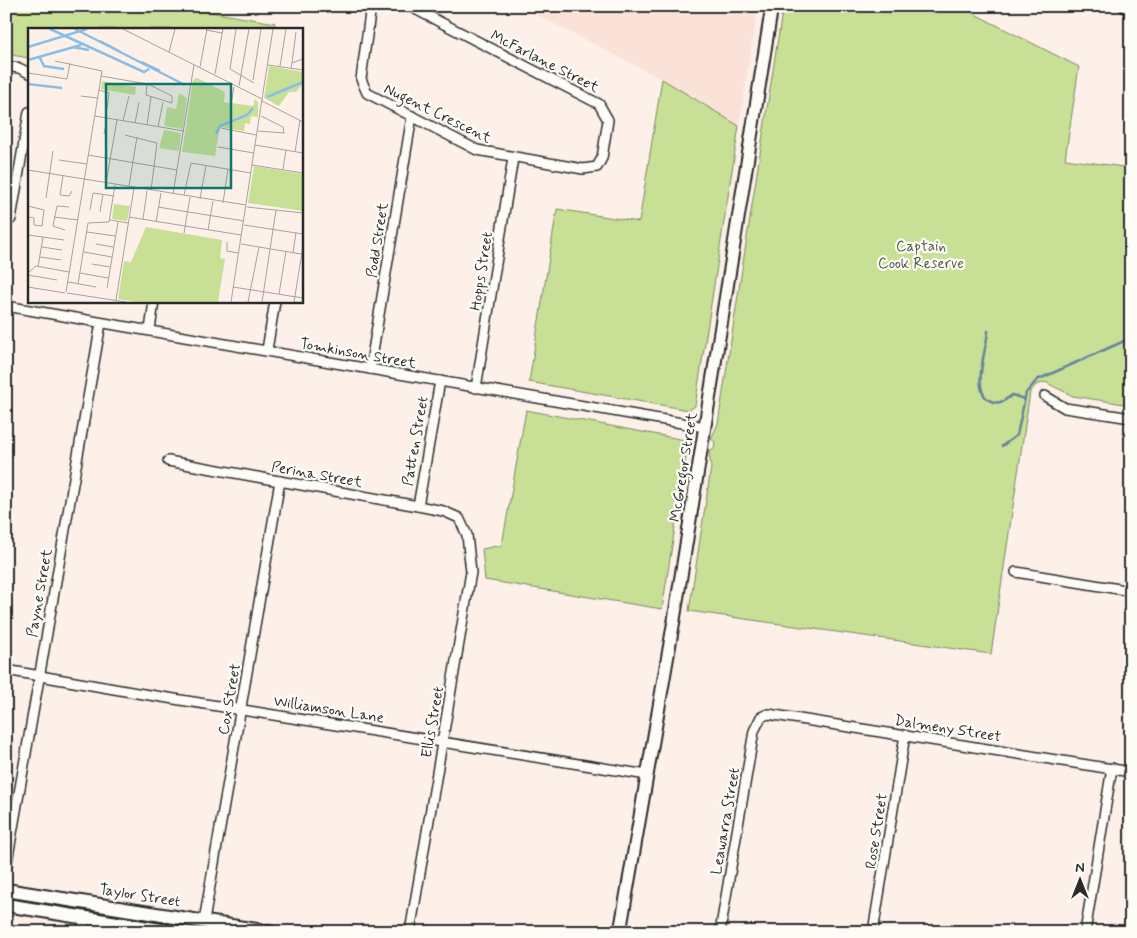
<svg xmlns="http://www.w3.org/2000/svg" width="1137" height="938" font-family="Mynerve,sans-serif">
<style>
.built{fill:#fbe2d9}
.green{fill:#c8e096;stroke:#7a8660}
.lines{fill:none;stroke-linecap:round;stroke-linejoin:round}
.stream{stroke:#65839c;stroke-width:2.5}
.minor-casing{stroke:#2b2b2b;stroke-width:12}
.tertiary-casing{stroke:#2b2b2b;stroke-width:15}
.secondary-casing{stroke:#2b2b2b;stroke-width:16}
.trunk-casing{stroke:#2b2b2b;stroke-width:19}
.minor{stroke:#fdfcf7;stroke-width:9}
.tertiary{stroke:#fdfcf7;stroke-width:11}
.secondary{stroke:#fdfcf7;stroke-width:12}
.trunk{stroke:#fdfcf7;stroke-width:15}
.labels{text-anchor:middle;stroke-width:4.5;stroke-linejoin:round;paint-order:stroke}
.street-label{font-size:15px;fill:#2b2b2b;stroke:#fdfcf7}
.park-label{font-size:15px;fill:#525846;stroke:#fdfcf7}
.inset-river{fill:none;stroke:#8bbee7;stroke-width:2.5}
.inset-road{fill:none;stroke:#a8a19d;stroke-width:1}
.view{fill:#0f766e;fill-opacity:0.15;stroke:#0f766e;stroke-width:2.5}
.inset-edge{fill:none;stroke:#2b2b2b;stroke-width:2.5}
</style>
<rect width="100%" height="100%" fill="#fcf0e9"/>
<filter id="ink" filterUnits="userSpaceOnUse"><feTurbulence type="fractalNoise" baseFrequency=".02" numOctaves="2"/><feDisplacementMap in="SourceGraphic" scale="10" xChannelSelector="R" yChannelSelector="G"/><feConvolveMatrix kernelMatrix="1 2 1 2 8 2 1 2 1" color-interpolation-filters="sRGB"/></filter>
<g filter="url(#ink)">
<path class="built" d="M519,6h239l-19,120 -77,-47z"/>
<g class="green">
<path d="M6,6h169l100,17 -1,6h-245v29l-23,-4z"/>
<path d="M783,6h176l120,61 -14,92 66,9v237l-58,-9 -28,-14 -9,3 -6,7 -39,262 -302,-43 22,-143 -2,-16 5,-3 1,-7 -4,-3 7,-15z"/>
<path d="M662,79l77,47 -44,280 -6,4 -160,-28 28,-173 82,13z"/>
<path d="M526,410l159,30 3,5 -26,164 -177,-29 -3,-31 20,-4z"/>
</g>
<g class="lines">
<g class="stream">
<path d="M988,331c-1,17 -18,62 3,70 9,4 14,-1 21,-6l12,4"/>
<path d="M1002,446l15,-11 9,-42 11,-13 94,-42"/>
</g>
<defs>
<g id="minor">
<path d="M371,6l-10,73 6,14 110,57 106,19 14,-2 5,-9 6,-38 -9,-16 -190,-98"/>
<path d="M6,66l13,2 10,5"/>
<path d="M11,219l18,-107"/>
<path d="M6,306l699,121"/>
<path d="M150,330l4,-29"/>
<path d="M267,350l8,-49"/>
<path d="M370,369l42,-253"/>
<path d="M476,388l37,-230"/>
<path d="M1045,396l20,12 66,10"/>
<path d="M168,461l250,45 25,5 16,7 8,17 4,37 -61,360"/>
<path d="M418,506l22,-125"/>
<path d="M1016,572l115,19"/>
<path d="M6,670l131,23 510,82"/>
<path d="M6,868l95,-545"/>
<path d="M204,921l76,-440"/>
<path d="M82,932l3,-14"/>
<path d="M720,932l34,-201 7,-14 7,-3 363,58"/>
<path d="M873,932l32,-197"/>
<path d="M1085,932l27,-164"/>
</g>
<path id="tertiary" d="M620,932l54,-312 98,-614"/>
<g id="secondary">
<path d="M6,890l263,42"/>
<path d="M6,905l167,27"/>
</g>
<path id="trunk" d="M1128,6l3,2"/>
</defs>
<use href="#minor" class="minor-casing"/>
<use href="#tertiary" class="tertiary-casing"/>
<use href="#secondary" class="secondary-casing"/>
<use href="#trunk" class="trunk-casing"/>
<use href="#minor" class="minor"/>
<use href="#tertiary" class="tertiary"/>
<use href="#secondary" class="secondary"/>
<use href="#trunk" class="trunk"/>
</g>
</g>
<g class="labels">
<g class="street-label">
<text transform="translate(545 61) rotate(27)" y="5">McFarlane Street</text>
<text transform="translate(438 113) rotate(26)" y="5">Nugent Crescent</text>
<text transform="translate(377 240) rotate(-81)" y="5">Podd Street</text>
<text transform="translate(481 271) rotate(-81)" y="5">Hopps Street</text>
<text transform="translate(358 353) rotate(10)" y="5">Tomkinson Street</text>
<text transform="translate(415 441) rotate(-80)" y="5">Patten Street</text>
<text transform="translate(683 467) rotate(-81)" y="5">McGregor Street</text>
<text transform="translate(317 474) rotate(10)" y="5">Perina Street</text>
<text transform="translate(39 593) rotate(-80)" y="5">Payne Street</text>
<text transform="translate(229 699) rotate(-80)" y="5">Cox Street</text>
<text transform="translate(329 709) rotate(9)" y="5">Williamson Lane</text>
<text transform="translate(432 722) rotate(-80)" y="5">Ellis Street</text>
<text transform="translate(948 728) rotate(9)" y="5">Dalmeny Street</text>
<text transform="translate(725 821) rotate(-80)" y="5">Leawarra Street</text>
<text transform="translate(876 831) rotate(-81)" y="5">Rose Street</text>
<text transform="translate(140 895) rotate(9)" y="5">Taylor Street</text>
</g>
<g class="park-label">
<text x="921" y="251">Captain<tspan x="921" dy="17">Cook Reserve</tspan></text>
</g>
</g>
<g transform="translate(28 28)">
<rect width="275" height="275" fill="#fcf0e9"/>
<path d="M241,38l34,6v12l-7,8h-7l-10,14 -15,-8zM169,50l28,14 -1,10 29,4 2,-7 3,3v15l-7,-1 -1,8 -5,-1 -1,8 -24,-4 -5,29 -33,-4 11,-72zM74,53l34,6 -1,8 -34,-6zM151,65l8,5 -4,31 -19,-3 3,-19 9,2zM136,102l17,3 -2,18 -20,-3zM226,138l49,8v37l-55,-8zM86,176l16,2 -3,15 -15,-2zM118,199l76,13 -2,18 5,1 -7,43h-81l-19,-3 6,-38 7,1z" fill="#c8e096"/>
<path class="inset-river" d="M22,1l94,43 5,-3M47,1l110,56M72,13l19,10M0,19l59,-18M44,19l17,3M11,28l5,10 20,3M0,32l53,-15M113,34l19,9M0,56l34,4M239,69l36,-15M188,106l4,-8 27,-11 6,-7"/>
<path class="inset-road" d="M95,1l139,70 -31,203M208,1l-6,40 24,14M178,2l16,3M141,24l6,-23M27,33l47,10 -36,221M264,35l4,-31M240,37l35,5M252,38l6,-37M172,39l7,-38M263,40l1,-5 11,-4M0,45l39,6 3,-16M187,46l8,-45M73,48l46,8 3,1 22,11v7l-26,-8 1,-11M225,52l8,-51M211,58l10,-57M71,62l10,3 -2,16M53,68l16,2M234,71l11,-70M234,73l41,21M203,76l3,-17M67,88l89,15M95,93l6,-25M107,95l4,-21M119,97l4,-28M130,99l5,-25M193,100l35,7M230,103l26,2 -1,-6 -22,-11M76,106l3,-16M97,107l32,8 -6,47M227,117l48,8M190,119l36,6M267,124l5,-32M60,127l89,15M31,132l28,4M224,137l51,8M255,141l3,-19M0,142l218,35M35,148l-3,19 9,1 3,-5M78,155l11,-63M101,158l8,-49M145,166l21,-129M156,167l7,-32 60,10M18,170l7,-47M172,171l6,-34M195,175l5,-34M0,178l16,4 -2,16 -8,-1v-7l-6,-1M130,179l86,14M219,179l56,6M62,182l3,-17 21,3M72,184l3,-18M26,189l24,3M101,189l112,18M115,191l4,-28M82,192l18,3M128,194l5,-29M216,197l59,9M37,202l-12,-4 4,-20 12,1M180,202l5,-29M59,204l28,4M156,205l6,-36M0,207l36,5M199,214v9l11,2M68,216l17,3M213,216l60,10M14,219l20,3M56,224l28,5M265,224l3,-19M12,229l21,3M64,236l18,3M10,239l5,-30M0,245l8,-7 33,6M52,245l28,5M0,247l29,5M40,254l28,5M50,256l10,-61 21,-1 6,-37M0,259l37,6M205,259l70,11M79,260l11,-66M39,265l59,9M251,266l7,-43M88,272l18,-112M220,274l11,-55M234,274l14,-92M266,274l9,-56"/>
<path class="view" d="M78,56h125v104h-125z"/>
<rect width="275" height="275" class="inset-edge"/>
</g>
<rect width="1137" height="938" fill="none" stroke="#fdfcf7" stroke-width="25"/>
<rect x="12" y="12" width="1112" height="913" fill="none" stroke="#2b2b2b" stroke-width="2" filter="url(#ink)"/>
<g transform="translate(1080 880)" stroke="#fdfcf7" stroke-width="4" paint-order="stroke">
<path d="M0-4L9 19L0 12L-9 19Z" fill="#2b2b2b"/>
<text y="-8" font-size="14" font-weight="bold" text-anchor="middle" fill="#2b2b2b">N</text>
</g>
</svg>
